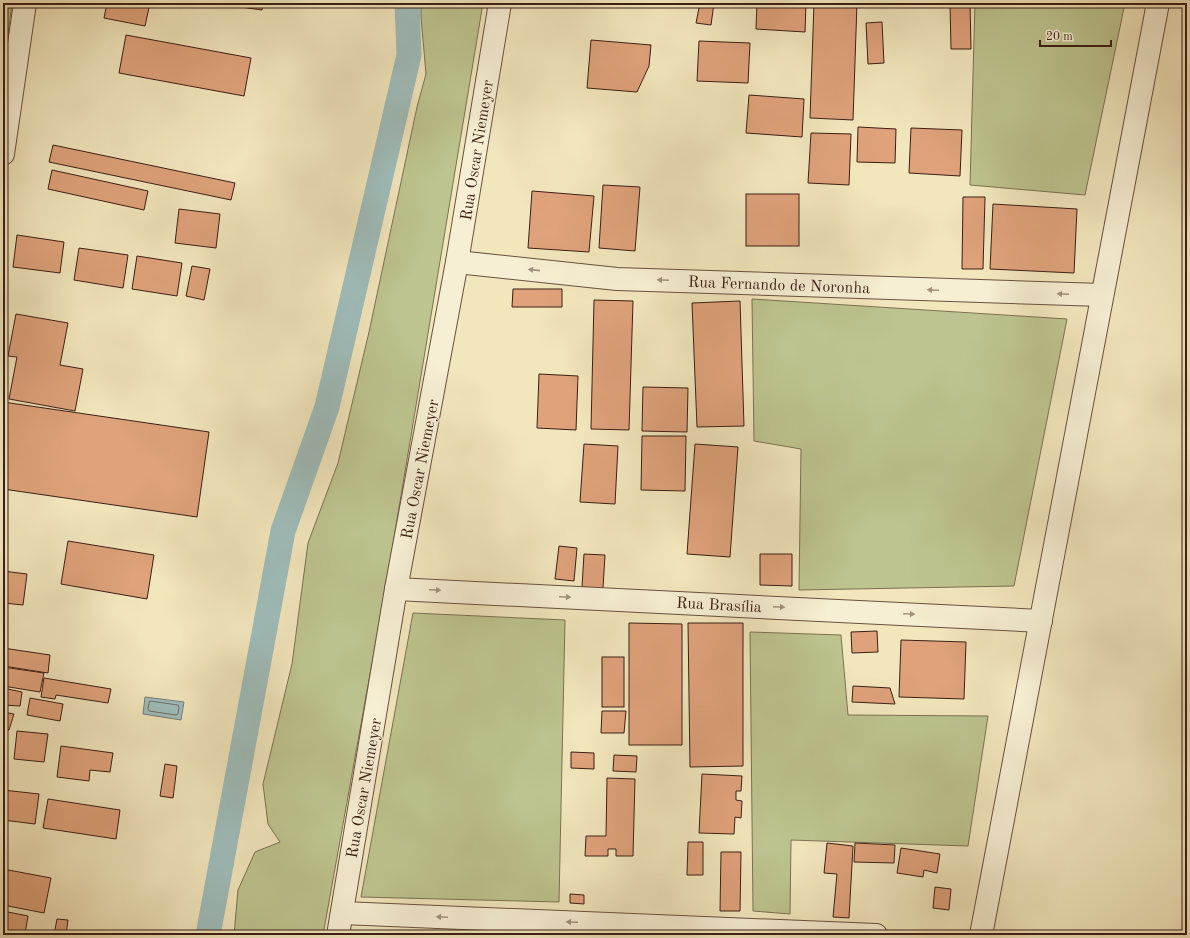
<svg xmlns="http://www.w3.org/2000/svg" width="1190" height="938" font-family="'Old Standard TT',serif">
<style>
.green{fill:#bdc48f;stroke:#7c7152}
.water{fill:#9fbdbb;stroke:#777d78}
.lines{fill:none;stroke-linecap:round;stroke-linejoin:round}
.shore{stroke:#6d6e68;stroke-width:1}
.canal{stroke:#9fbdbb;stroke-width:25}
.building{fill:#dfa27b;stroke:#3b1e14}
.minor-casing{stroke:#69503e;stroke-width:24}
.minor{stroke:#f7efd4;stroke-width:22}
.oneway{fill:#a2917e}
.labels{text-anchor:middle;stroke-width:3;stroke-linejoin:round;paint-order:stroke}
.street-label{font-size:16px;fill:#3b1e14;stroke:#f7efd4}
</style>
<rect width="100%" height="100%" fill="#f2e6bd"/>
<filter id="stains"><feTurbulence type="fractalNoise" baseFrequency=".005" numOctaves="4"/><feColorMatrix values="0 0 0 0 .2 0 0 0 0 .09 0 0 0 0 .02 0 0 0 .5 -.17"/></filter>
<radialGradient id="worn" r=".72"><stop offset=".6" stop-color="#630" stop-opacity="0"/><stop offset="1" stop-color="#630" stop-opacity=".3"/></radialGradient>
<g class="green">
<path d="M3,3h9l-6,47h-3z"/>
<path d="M421,3h62l-96,577 -64,355h-89l4,-45 17,-38 25,-10 -12,-18 -5,-40 29,-120 16,-121 30,-80 31,-131 48,-225 9,-33 -5,-57z"/>
<path d="M975,3h150l-40,192 -115,-10z"/>
<path d="M752,299l315,20 -53,267 -215,4 2,-141 -47,-8z"/>
<path d="M413,613l152,7 -6,282 -198,-5z"/>
<path d="M750,632l91,3 7,80 140,1 -20,130 -177,-6 -1,74 -37,-3z"/>
</g>
<path class="water" d="M145,697l39,5 -3,18 -38,-6z"/>
<g class="lines">
<path class="shore" d="M150,701l28,4 1,2 -1,7 -2,1 -27,-4 -1,-2 1,-6z"/>
<path class="canal" d="M208,935l75,-404 44,-124 82,-352 -2,-52"/>
</g>
<g class="building">
<path d="M107,3h43l-5,23 -41,-8z"/>
<path d="M211,3h52l-1,7z"/>
<path d="M700,3h14l-3,22 -15,-2z"/>
<path d="M757,3h49l-1,29 -49,-3z"/>
<path d="M814,3h43l-4,117 -43,-2z"/>
<path d="M950,3h20l1,46h-20z"/>
<path d="M882,22l2,41 -16,1 -2,-41z"/>
<path d="M126,35l125,23 -7,38 -125,-23z"/>
<path d="M591,40l60,5 -2,21 -12,26 -50,-4z"/>
<path d="M699,41l51,2 -2,40 -51,-2z"/>
<path d="M749,95l55,4 -2,38 -56,-4z"/>
<path d="M858,127l38,2 -1,34 -38,-1z"/>
<path d="M911,128l51,2 -2,46 -51,-3z"/>
<path d="M811,133l40,1 -2,51 -41,-2z"/>
<path d="M53,145l182,38 -4,17 -182,-38z"/>
<path d="M52,170l96,21 -4,19 -96,-21z"/>
<path d="M603,185l37,2 -5,64 -36,-3z"/>
<path d="M532,191l62,5 -5,56 -61,-4z"/>
<rect x="746" y="194" width="53" height="52"/>
<path d="M963,197h22l-2,72h-21z"/>
<path d="M993,204l84,5 -3,64 -84,-4z"/>
<path d="M179,209l41,5 -4,34 -41,-5z"/>
<path d="M17,235l47,7 -4,31 -47,-6z"/>
<path d="M79,248l49,7 -5,33 -49,-8z"/>
<path d="M137,256l45,7 -5,33 -45,-7z"/>
<path d="M192,266l18,3 -6,31 -18,-4z"/>
<path d="M513,289h49v18h-50z"/>
<path d="M594,300l39,1 -4,129 -38,-1z"/>
<path d="M740,301l4,125 -47,1 -5,-124z"/>
<path d="M16,314l52,9 -8,42 23,4 -8,42 -66,-12 8,-42 -9,-1z"/>
<path d="M539,374l39,2 -2,54 -39,-2z"/>
<path d="M643,387l45,1 -1,44 -45,-1z"/>
<path d="M3,402l206,30 -12,85 -194,-28z"/>
<path d="M642,436h44l-1,55 -44,-1z"/>
<path d="M584,444l34,2 -3,58 -35,-2z"/>
<path d="M695,444l43,3 -8,110 -43,-3z"/>
<path d="M68,541l86,14 -7,44 -86,-15z"/>
<path d="M559,546l18,2 -3,33 -19,-2z"/>
<path d="M584,554l21,1 -2,33 -21,-1z"/>
<path d="M760,554h32v32l-32,-1z"/>
<path d="M3,571l24,3 -4,31 -20,-2z"/>
<path d="M629,623l53,1v121h-53z"/>
<path d="M688,623h55v143l-53,1z"/>
<path d="M877,631l1,21 -26,1 -1,-21z"/>
<path d="M901,640l65,2 -2,57 -65,-2z"/>
<path d="M3,648l47,7 -2,18 -45,-7z"/>
<rect x="602" y="657" width="22" height="50"/>
<path d="M3,667l41,6 -4,19 -37,-6z"/>
<path d="M44,678l67,11 -3,14 -52,-8 -1,4 -14,-2z"/>
<path d="M853,686l37,2 5,16 -43,-2z"/>
<path d="M3,688l19,4 -2,14 -17,-1z"/>
<path d="M30,698l33,6 -3,17 -33,-6z"/>
<path d="M602,711h24l-2,22h-23z"/>
<path d="M3,712l11,2 -5,16h-6z"/>
<path d="M17,731l31,3 -4,28 -30,-3z"/>
<path d="M61,746l52,7 -3,19 -20,-2 -1,11 -32,-4z"/>
<path d="M571,752l23,1v16l-23,-1z"/>
<path d="M614,755l23,1 -1,16 -23,-1z"/>
<path d="M165,764l12,2 -4,32 -13,-2z"/>
<path d="M702,774l40,2 -1,15h-5v9l6,1 -1,17 -6,-1 -1,17 -35,-1z"/>
<path d="M607,778l28,1 -2,77h-17v-7h-8v7h-23l1,-20h20z"/>
<path d="M3,790l36,4 -4,30 -32,-4z"/>
<path d="M48,799l72,11 -4,29 -73,-11z"/>
<path d="M688,842h15v33h-16z"/>
<path d="M827,843l26,3 -4,72 -16,-1 4,-43 -13,-1z"/>
<path d="M855,843l40,2 -1,18 -40,-1z"/>
<path d="M901,848l39,6 -3,19 -13,-3 -1,7 -26,-4z"/>
<path d="M721,852h20l-1,59h-20z"/>
<path d="M3,869l48,9 -7,35 -41,-8z"/>
<path d="M935,887l16,2 -2,21 -16,-2z"/>
<path d="M570,894l14,1v9l-14,-1z"/>
<path d="M3,911l25,5 -3,18 -22,-4z"/>
<path d="M57,919l11,1 -2,15h-12z"/>
</g>
<g class="lines">
<defs>
<g id="minor">
<path d="M3,154l22,-151"/>
<path d="M457,262l160,17 485,16"/>
<path d="M396,589l645,32"/>
<path d="M342,913l534,22"/>
<path d="M338,935l58,-346 61,-327 43,-259"/>
<path d="M981,935l177,-932"/>
</g>
</defs>
<use href="#minor" class="minor-casing"/>
<use href="#minor" class="minor"/>
</g>
<defs><path id="oneway-solid" d="M-6-.8H1V-3.2L6.5 0L1 3.2V.8H-6Z"/></defs>
<g class="oneway">
<use href="#oneway-solid" transform="translate(534 270) rotate(-174)"/>
<use href="#oneway-solid" transform="translate(663 280) rotate(-178)"/>
<use href="#oneway-solid" transform="translate(933 290) rotate(-178)"/>
<use href="#oneway-solid" transform="translate(1063 294) rotate(-178)"/>
<use href="#oneway-solid" transform="translate(435 590) rotate(3)"/>
<use href="#oneway-solid" transform="translate(565 597) rotate(3)"/>
<use href="#oneway-solid" transform="translate(779 607) rotate(3)"/>
<use href="#oneway-solid" transform="translate(909 614) rotate(3)"/>
<use href="#oneway-solid" transform="translate(442 917) rotate(-178)"/>
<use href="#oneway-solid" transform="translate(572 922) rotate(-178)"/>
</g>
<g class="labels">
<g class="street-label">
<text transform="translate(476 150) rotate(-81)" y="6">Rua Oscar Niemeyer</text>
<text transform="translate(779 284) rotate(2)" y="6">Rua Fernando de Noronha</text>
<text transform="translate(419 469) rotate(-79)" y="6">Rua Oscar Niemeyer</text>
<text transform="translate(719 604) rotate(3)" y="6">Rua Brasília</text>
<text transform="translate(363 788) rotate(-80)" y="6">Rua Oscar Niemeyer</text>
</g>
</g>
<rect width="1190" height="938" fill="none" stroke="#f2e6bd" stroke-width="16"/>
<rect x="4" y="4" width="1182" height="930" fill="none" stroke="#3b1e14" stroke-width="2"/>
<rect x="8" y="8" width="1174" height="922" fill="none" stroke="#3b1e14"/>
<path d="M1040 40v6h71v-6" fill="none" stroke="#3b1e14" stroke-width="2"/>
<text x="1046" y="40" font-size="12" fill="#3b1e14" stroke="#f7efd4" stroke-width="3" paint-order="stroke">20 m</text>
<rect width="100%" height="100%" filter="url(#stains)"/>
<rect width="100%" height="100%" fill="url(#worn)"/>
</svg>
